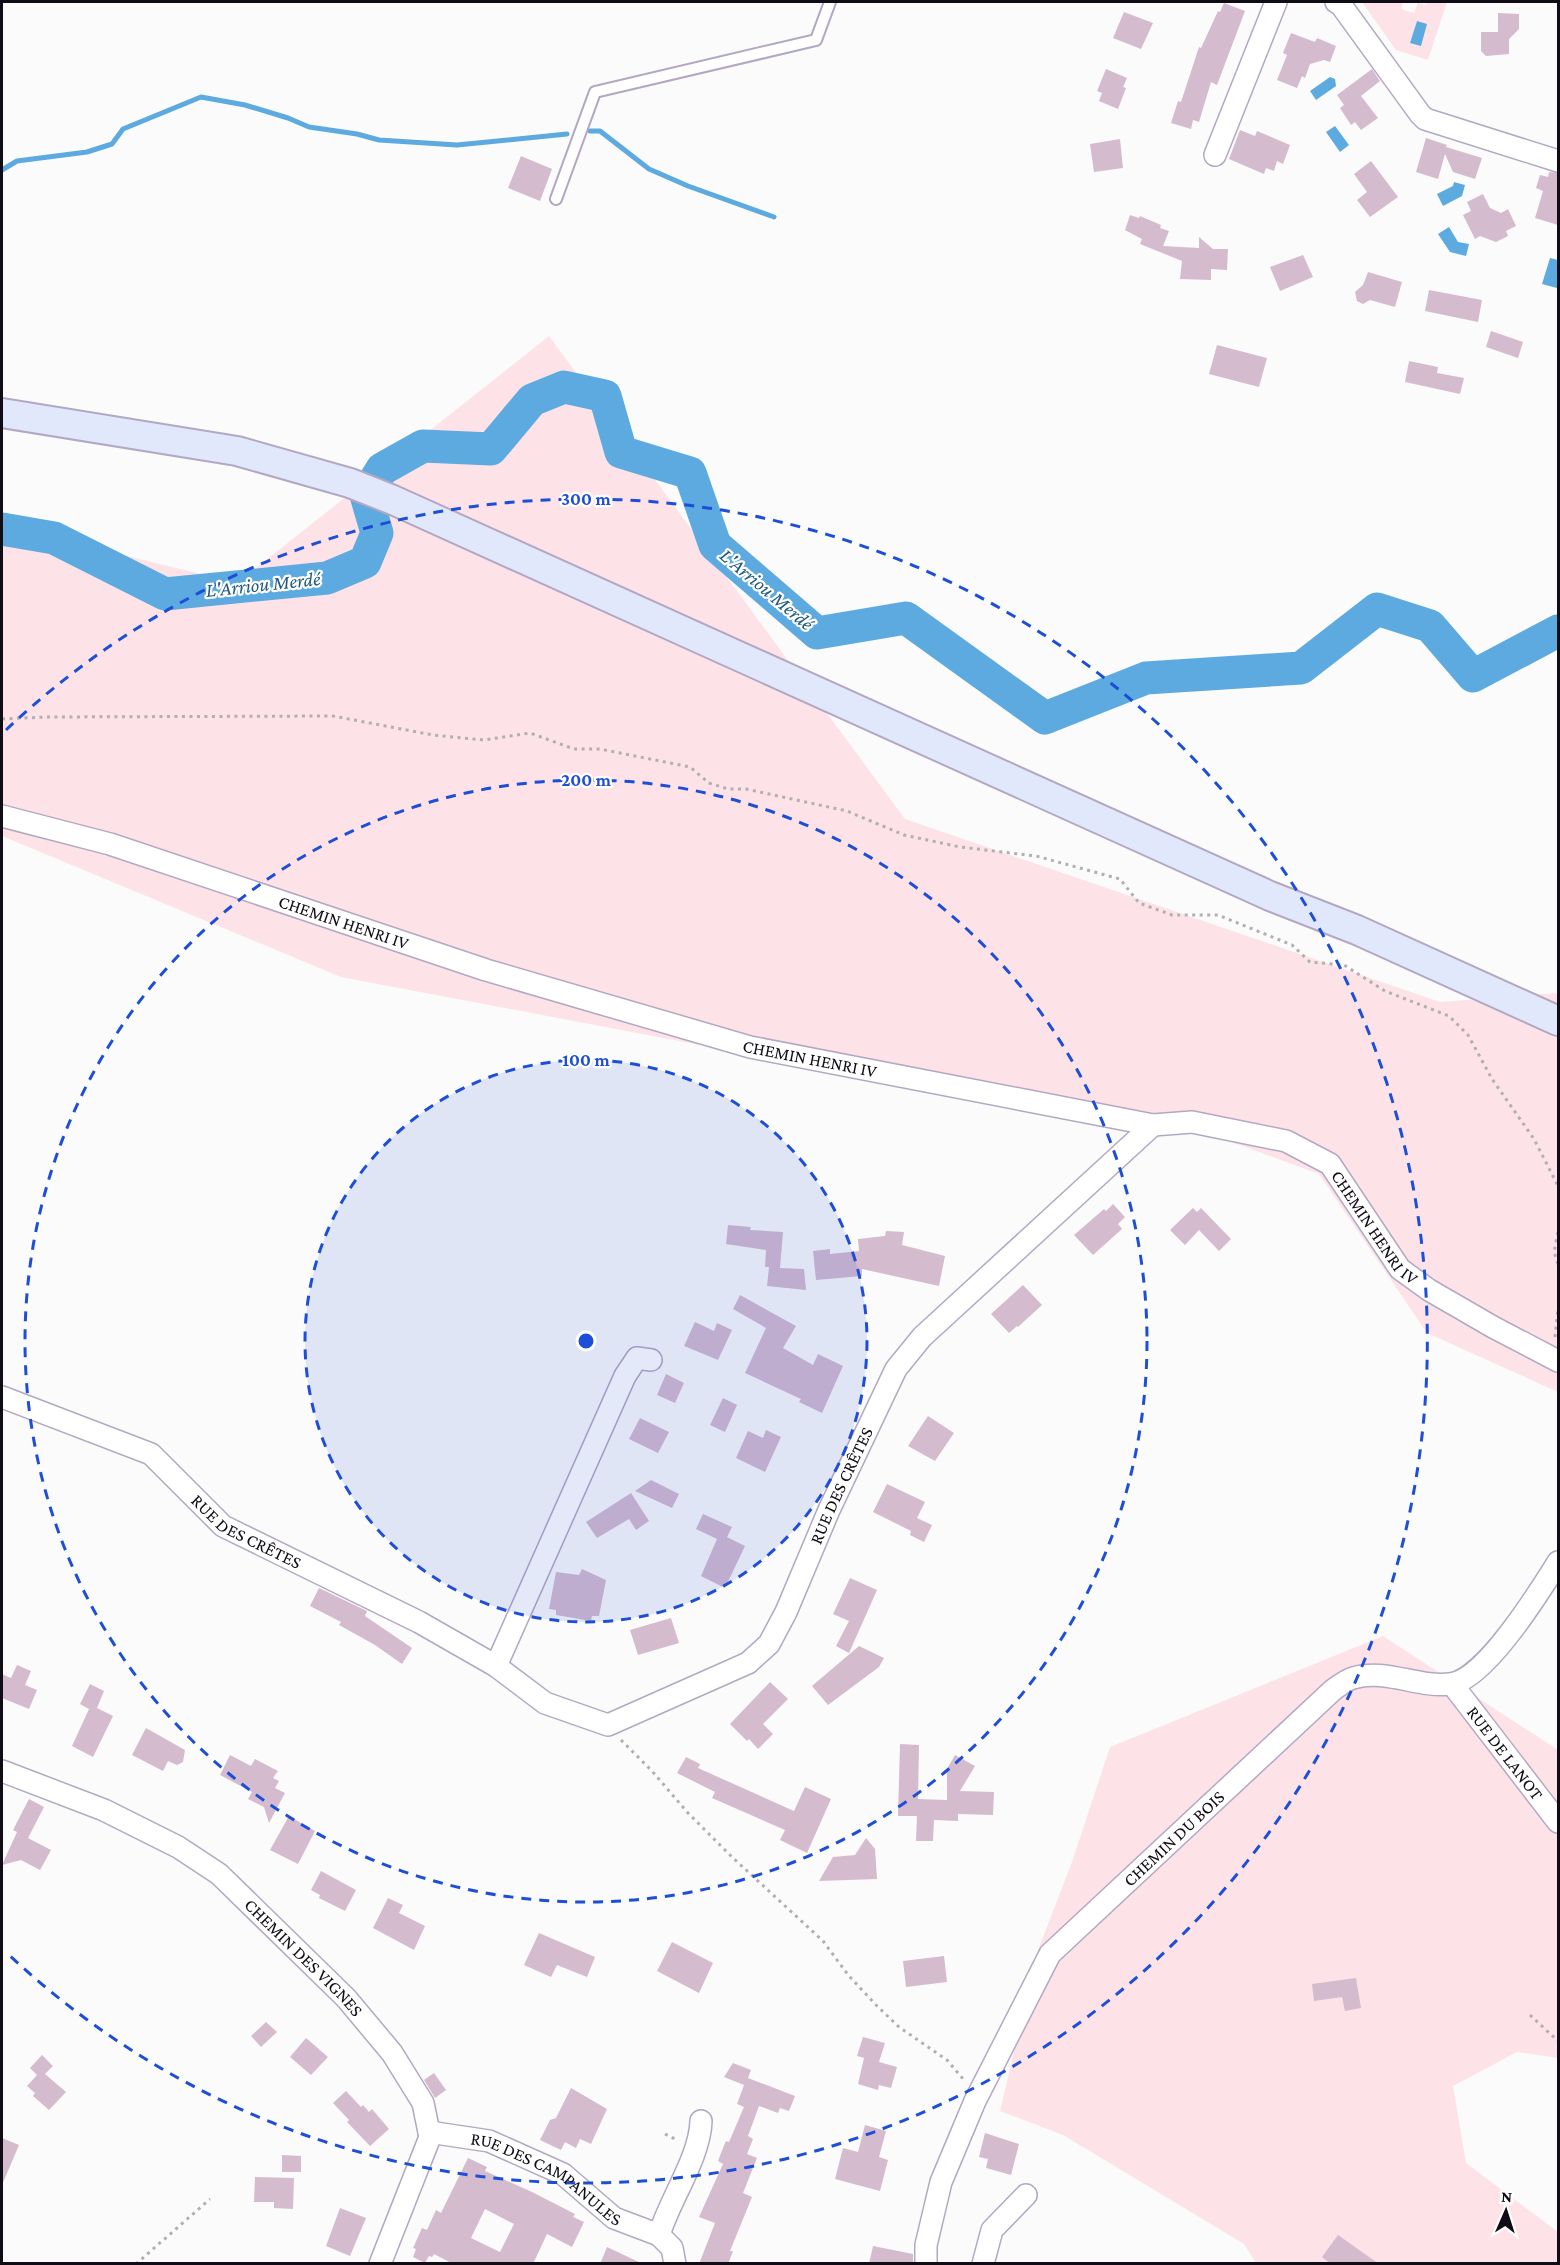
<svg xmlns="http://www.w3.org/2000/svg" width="1560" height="2265" font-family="'Crimson Pro',serif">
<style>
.green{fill:#fde3e7}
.water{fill:#5caae0}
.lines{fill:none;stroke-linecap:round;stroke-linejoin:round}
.stream{stroke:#5caae0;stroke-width:5}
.river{stroke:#5caae0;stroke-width:33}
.building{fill:#d5bbce;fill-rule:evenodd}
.lane-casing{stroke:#b3a8c3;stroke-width:14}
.street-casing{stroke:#b3a8c3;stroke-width:24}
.secondary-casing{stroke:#b3a8c3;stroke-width:32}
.path{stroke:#b1afb2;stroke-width:3;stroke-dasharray:3 4.5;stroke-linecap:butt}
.lane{stroke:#fff;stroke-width:10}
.street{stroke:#fff;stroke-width:21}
.secondary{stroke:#e2e8fc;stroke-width:28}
.ring{fill:none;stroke:#1d4ed8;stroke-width:3;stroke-dasharray:10 8}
.labels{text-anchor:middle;stroke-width:4.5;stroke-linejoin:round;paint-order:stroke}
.street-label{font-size:18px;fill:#100c15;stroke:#fff}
.water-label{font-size:20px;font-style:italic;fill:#225b7f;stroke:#fff}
.centre{fill:#1d4ed8;stroke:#fff;stroke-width:3}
.ring-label{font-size:18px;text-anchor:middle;font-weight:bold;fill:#1d4ed8;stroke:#fff;stroke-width:4.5;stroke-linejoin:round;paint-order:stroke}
</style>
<rect width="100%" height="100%" fill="#fbfbfb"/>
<g class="green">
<path d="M1362,2h41l-2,7 13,4 4,-10 8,2 1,-3h20l-19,58 -32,-10z"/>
<path d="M549,336l356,483 535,183 118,-9v399l-131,-59 -108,-159 -112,-41 -79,-7 -787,-149 -339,-141v-311l235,58z"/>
<path d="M1383,1636l175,114v308l-41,-6 -64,34 13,77 92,69v31h-302l-12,-19 -181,-109 -63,-24 38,-161 34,-88 38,-115z"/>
</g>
<g class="water">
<path d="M1417,21l10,3 -6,22 -11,-3z"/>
<path d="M1330,77l5,2 1,7 -20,14 -6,-9z"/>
<path d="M1335,126l14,19 -9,7 -14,-20z"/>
<path d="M1454,182l11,3 -3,11 -19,10 -6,-12 16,-8z"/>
<path d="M1449,227l9,15 11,2 -3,12 -16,-4 -12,-18z"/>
<path d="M1550,258l8,2 -1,28 -15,-4z"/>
</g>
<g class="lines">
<g class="stream">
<path d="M590,131h10l49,38 39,17 86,31"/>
<path d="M2,170l15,-9 70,-9 25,-8 11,-15 78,-32 44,8 43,13 21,9 48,7 22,6 78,5 110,-11"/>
</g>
<path class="river" d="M2,529l52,9 111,56 162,-16 38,-16 12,-29 -11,-38 16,-26 41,-23 68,3 41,-49 32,-13 41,9 16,56 69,21 25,72 102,88 89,-15 139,100 101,-40 155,-10 76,-59 53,17 43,50 85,-45"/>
</g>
<g class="building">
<path d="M1224,3l21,8 -28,74 -6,-3 -12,40 -6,-2 -2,9 -20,-6 7,-22 3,1 18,-55 2,1 17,-37 2,1z"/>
<path d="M1124,12l29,11 -12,26 -28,-11z"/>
<path d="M1498,13l21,1v15l-10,10v15l-23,2 -5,-5v-19h17z"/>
<path d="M1291,33l24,9 2,-4 19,8 -6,16 -6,-2 -14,4 -5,14 -3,-2 -5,12 -20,-8 10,-25 -4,-2z"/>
<path d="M1106,69l21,9 -4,9 3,1 -8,21 -19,-8 3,-8 -5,-2z"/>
<path d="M1372,69l8,12 -19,15 17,22 -17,12 -6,-8 -4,3 -11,-17 4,-3 -7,-10z"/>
<path d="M1240,130l15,6 2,-5 33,14 -7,19 -6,-3 -3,10 -8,-3 -2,6 -35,-15z"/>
<path d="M1426,138l21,7 -1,2 36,11 -7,21 -22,-7 -8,-18 -7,25 -22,-7z"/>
<path d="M1120,139l3,29 -29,4 -4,-28z"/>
<path d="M521,156l31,13 -12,32 -32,-13z"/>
<path d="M1371,161l27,36 -28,20 -13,-17 10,-8 -13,-18z"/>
<path d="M1549,172l9,1v52l-23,-7 8,-27 -7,-3 4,-13 8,2z"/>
<path d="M1483,194l7,14 11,5 7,-4 8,17 -10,5 2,5 -12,6 -16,-6 -5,3 -12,-24 8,-4 -4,-9z"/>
<path d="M1130,215l9,3 1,-2 21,9 -1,3 9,3 -6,15 36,2v-11l14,12h15l-1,21 -16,-1v11l-31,-1 2,-18 -42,-17 2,-5 -17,-9z"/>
<path d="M1303,255l10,22 -33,14 -10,-24z"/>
<path d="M1368,272l34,10 -7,25 -25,-7 -7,4 -6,-3 -2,-9 8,-7z"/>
<path d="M1429,290l53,10 -4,22 -53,-11z"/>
<path d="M1491,331l32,11 -5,16 -32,-11z"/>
<path d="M1217,345l50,13 -8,29 -50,-13z"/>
<path d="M1409,361l29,6 -1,6 27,5 -4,16 -55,-12z"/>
<path d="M1113,1204l12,13 -7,7 4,5 -29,26 -19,-20 30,-26 2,2z"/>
<path d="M1193,1208l4,4 4,-4 30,31 -12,12 -20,-21 -14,15 -15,-15z"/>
<path d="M728,1225l23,2 -1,3 33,2 -3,36 24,1 2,21 -39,-4 2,-19h-4l1,-17 -40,-6z"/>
<path d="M886,1231l18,1 -2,13 43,11 -6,30 -77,-17v7l-46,4 -3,-29 17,-2v5l29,-3 -1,-12 27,-3z"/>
<path d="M1023,1285l19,20 -24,22 -1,-1 -8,7 -18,-19z"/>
<path d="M740,1295l56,31 -13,22 30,17 5,-11 25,12 -21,47 -23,-11 2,-3 -56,-26 21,-45 -33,-19z"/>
<path d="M695,1322l19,9 3,-8 15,7 -14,30 -34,-14z"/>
<path d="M666,1374l18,9 -9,20 -18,-8z"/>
<path d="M723,1398l14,7 -12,27 -15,-7z"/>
<path d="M928,1416l26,17 -19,28 -27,-15z"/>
<path d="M640,1418l29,14 -11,21 -29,-14z"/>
<path d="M766,1430l15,7 -16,35 -29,-14 12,-27 15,7z"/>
<path d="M651,1480l28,14 -7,14 -37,-17z"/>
<path d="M887,1484l38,18 -8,16 15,7 -8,17 -14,-7 1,-4 -38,-19z"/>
<path d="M631,1493l18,28 -13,9 -7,-11 -32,19 -11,-16z"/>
<path d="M703,1514l29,13 -5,10 18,9 -20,42 -24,-12 16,-37 -21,-10z"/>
<path d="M582,1569l24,11 -7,36h-7l-1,5 -35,-6v-5l-7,-1 7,-37 23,3z"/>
<path d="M850,1578l27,12 -28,63 -13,-7 13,-25 -16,-7z"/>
<path d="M319,1588l48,23 -2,5 47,32 -10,16 -27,-19 -36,-20 2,-3 -31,-16z"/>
<path d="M671,1618l8,25 -41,12 -8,-25z"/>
<path d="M859,1646l25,12 -5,9 -51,38 -16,-19z"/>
<path d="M17,1665l14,6 -6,14 12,5 -8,19 -27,-11v-24l9,4z"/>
<path d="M770,1682l18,17 -25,25 10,10 -15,15 -9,-10 -2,2 -17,-17z"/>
<path d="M90,1684l14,7 -7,17 16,8 -20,41 -21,-11 17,-37 -9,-5z"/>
<path d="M146,1728l39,22 -2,12 -6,3 -9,-4 -5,10 -31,-16z"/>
<path d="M900,1744l19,1 -1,54 29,1v-31l8,-14 20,11 -15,25 34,1 -1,23 -35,-1v7l-24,-1 -1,21h-17l1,-25h-19z"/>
<path d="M230,1755l21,11 4,-7 23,12 -5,7 6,3 -4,7 10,5 -16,30 -5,-16 -16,-8 4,-7 -32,-17z"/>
<path d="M686,1757l14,7 -2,4 96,43 11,-24 26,12 -24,54 -27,-13 5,-10 -73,-32 3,-6 -38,-19z"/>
<path d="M29,1799l15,8 -16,31 23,12 -11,20 -19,-10 -19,5 15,-33 -4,-2z"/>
<path d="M289,1816l26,15 -17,33 -28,-14z"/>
<path d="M866,1838l9,11 2,30 -58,2 14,-24 22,-2z"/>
<path d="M321,1871l35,19 -11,21 -26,-13 1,-3 -9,-5z"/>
<path d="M388,1898l15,7 -4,8 26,13 -11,24 -41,-22z"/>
<path d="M539,1933l56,24 -8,20 -30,-12 -6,12 -27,-12z"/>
<path d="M672,1942l41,21 -14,30 -42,-22z"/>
<path d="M944,1956l3,26 -41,5 -3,-26z"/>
<path d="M1356,1978l5,30 -16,3 -3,-14 -28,4 -2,-17z"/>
<path d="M266,2022l11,10 -16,15 -10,-11z"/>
<path d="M863,2037l22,6 -6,19 18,5 -6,21 -12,-3 -1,5 -20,-6 6,-26 -7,-2z"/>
<path d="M306,2038l22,19 -17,18 -21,-18z"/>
<path d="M42,2055l11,11 -8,8 21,18 -17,18 -16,-14 2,-3 -8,-7 10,-11 -7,-7z"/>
<path d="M733,2063l18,7 -3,8 47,18 -6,15 -9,-3 -2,5 -19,-7 -11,30 5,3 -6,15 10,4 -14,35 9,4 -22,54h3l-5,13h-29l16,-41 -16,-6 24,-53 -5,-3 5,-13 3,-7 3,1 15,-35 -7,-3 7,-19 -20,-8z"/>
<path d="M434,2073l12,17 -11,8 -11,-18z"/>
<path d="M571,2088l36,21 -16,35 -11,-5 -4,9 -11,-6 -4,8 -21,-10 10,-20 6,-2z"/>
<path d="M346,2091l15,16 2,-2 6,7 3,-3 17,20 -19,17 -23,-24 2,-2 -16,-17z"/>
<path d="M865,2125l21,6 -7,26 9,3 -8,31 -45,-12 8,-31 15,4z"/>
<path d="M985,2133l34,11 -8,31 -25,-7 2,-9 -9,-2z"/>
<path d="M2,2138l17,7 -17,40z"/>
<path d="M282,2155l19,1v16h-19z"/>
<path d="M468,2158l19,9 -2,4 47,21 43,22 -2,3 11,5 -12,25 -25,-13 -14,30h-80l-19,-10 -2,3 -3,-1 -4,7 -12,-6 3,-8 -3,-1 9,-20 5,2 9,-20 5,3zM485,2209l29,15 -14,28 -29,-14z"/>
<path d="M255,2177l39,1 -1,31 -19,-1v-6h-20z"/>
<path d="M340,2208l26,10 -16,38 -24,-10z"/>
<path d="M1338,2235l41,29h-48l-9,-7z"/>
<path d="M873,2246l40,8v10h-44z"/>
<path d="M607,2247l36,17h-43z"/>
</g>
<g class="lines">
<defs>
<path id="lane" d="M556,199l39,-107 221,-52 14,-38"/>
<g id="street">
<path d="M1336,2l5,3 79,109 5,5 133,42"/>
<path d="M1215,155l61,-153"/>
<path id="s1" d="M2,816l108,28 376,126 264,77 403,78 39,-3 94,19 44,23 70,105 29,21 64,37 65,34"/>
<path id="s2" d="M2,1397l149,57 72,72 196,96 77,44 49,37 63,22 140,-62 21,-19 17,-32 43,-102 67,-141 26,-32 231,-212"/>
<path d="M496,1666l129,-290 12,-18 14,2"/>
<path id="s3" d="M1452,1684l106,138"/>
<path id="s4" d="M2,1771l102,39 74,37 41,27 127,124 46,55 31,50 7,34 -50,127"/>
<path id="s5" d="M429,2132l60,9 74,33 51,44 45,17 13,13 3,16"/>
<path d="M659,2235c11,-36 41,-78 42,-114"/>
<path id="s6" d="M926,2264v-19l15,-63 34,-81 75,-147 283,-264c6,-4 13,-10 20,-12 32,-10 65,10 97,6 34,-3 90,-93 108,-122"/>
<path d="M983,2264l9,-34 34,-35"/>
</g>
<path id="secondary" d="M2,413l235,38 113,32 43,17 877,396 87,34 201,91"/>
</defs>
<use href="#lane" class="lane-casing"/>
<use href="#street" class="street-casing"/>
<use href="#secondary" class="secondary-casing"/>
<g class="path">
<path d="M2,719l45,-2 286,-1 100,19 51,5 46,-7 44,16h26l90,18 19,16 19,6h18l101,22 57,24 56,12 76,9 84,23 19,24 33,12h46l74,30 18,17 34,3 41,26 64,25 19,19 24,44 42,60 24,47"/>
<path d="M1558,1232l-4,20 4,12"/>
<path d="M1555,1337l3,-28"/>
<path d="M621,1740l31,31 36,42 44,44 91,84 26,35 27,29 23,22 48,33 17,20"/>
<path d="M1530,2015l28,26"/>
<path d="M665,2134l12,6"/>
<path d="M136,2264l74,-65"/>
</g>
<use href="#lane" class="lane"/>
<use href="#street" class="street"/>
<use href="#secondary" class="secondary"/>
</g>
<circle cx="586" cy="1341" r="281" fill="#1d4ed8" fill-opacity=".12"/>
<g class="ring">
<circle cx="586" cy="1341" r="281"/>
<circle cx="586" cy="1341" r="561"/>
<path d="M6 730A842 842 0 1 1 6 1952"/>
</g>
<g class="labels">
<g class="street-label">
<text dy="6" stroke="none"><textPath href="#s1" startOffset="358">CHEMIN HENRI IV</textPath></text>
<text dy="6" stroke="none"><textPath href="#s1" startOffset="844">CHEMIN HENRI IV</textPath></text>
<text dy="6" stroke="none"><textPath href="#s1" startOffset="1456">CHEMIN HENRI IV</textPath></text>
<text dy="6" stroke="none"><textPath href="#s2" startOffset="1052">RUE DES CRÊTES</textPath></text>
<text dy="6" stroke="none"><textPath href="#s2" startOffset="284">RUE DES CRÊTES</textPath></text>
<text dy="6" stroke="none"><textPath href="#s3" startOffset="87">RUE DE LANOT</textPath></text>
<text dy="6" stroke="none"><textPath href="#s6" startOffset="506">CHEMIN DU BOIS</textPath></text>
<text dy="6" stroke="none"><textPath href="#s4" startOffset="360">CHEMIN DES VIGNES</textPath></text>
<text dy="6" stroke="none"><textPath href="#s5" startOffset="129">RUE DES CAMPANULES</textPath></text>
</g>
<g class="water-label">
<text transform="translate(263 584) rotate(-6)" y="7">L'Arriou Merdé</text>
<text transform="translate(767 589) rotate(40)" y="7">L'Arriou Merdé</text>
</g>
</g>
<circle cx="586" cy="1341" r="9" class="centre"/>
<g class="ring-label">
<text x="586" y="505">300 m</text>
<text x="586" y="786">200 m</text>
<text x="586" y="1066">100 m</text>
</g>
<rect width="1560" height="2265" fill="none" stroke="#100c15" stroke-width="6"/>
<g transform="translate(1506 2211) rotate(3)" stroke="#ffffff" stroke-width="4.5" paint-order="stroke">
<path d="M0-4.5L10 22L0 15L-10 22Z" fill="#100c15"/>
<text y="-9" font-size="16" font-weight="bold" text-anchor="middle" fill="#100c15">N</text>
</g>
</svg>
